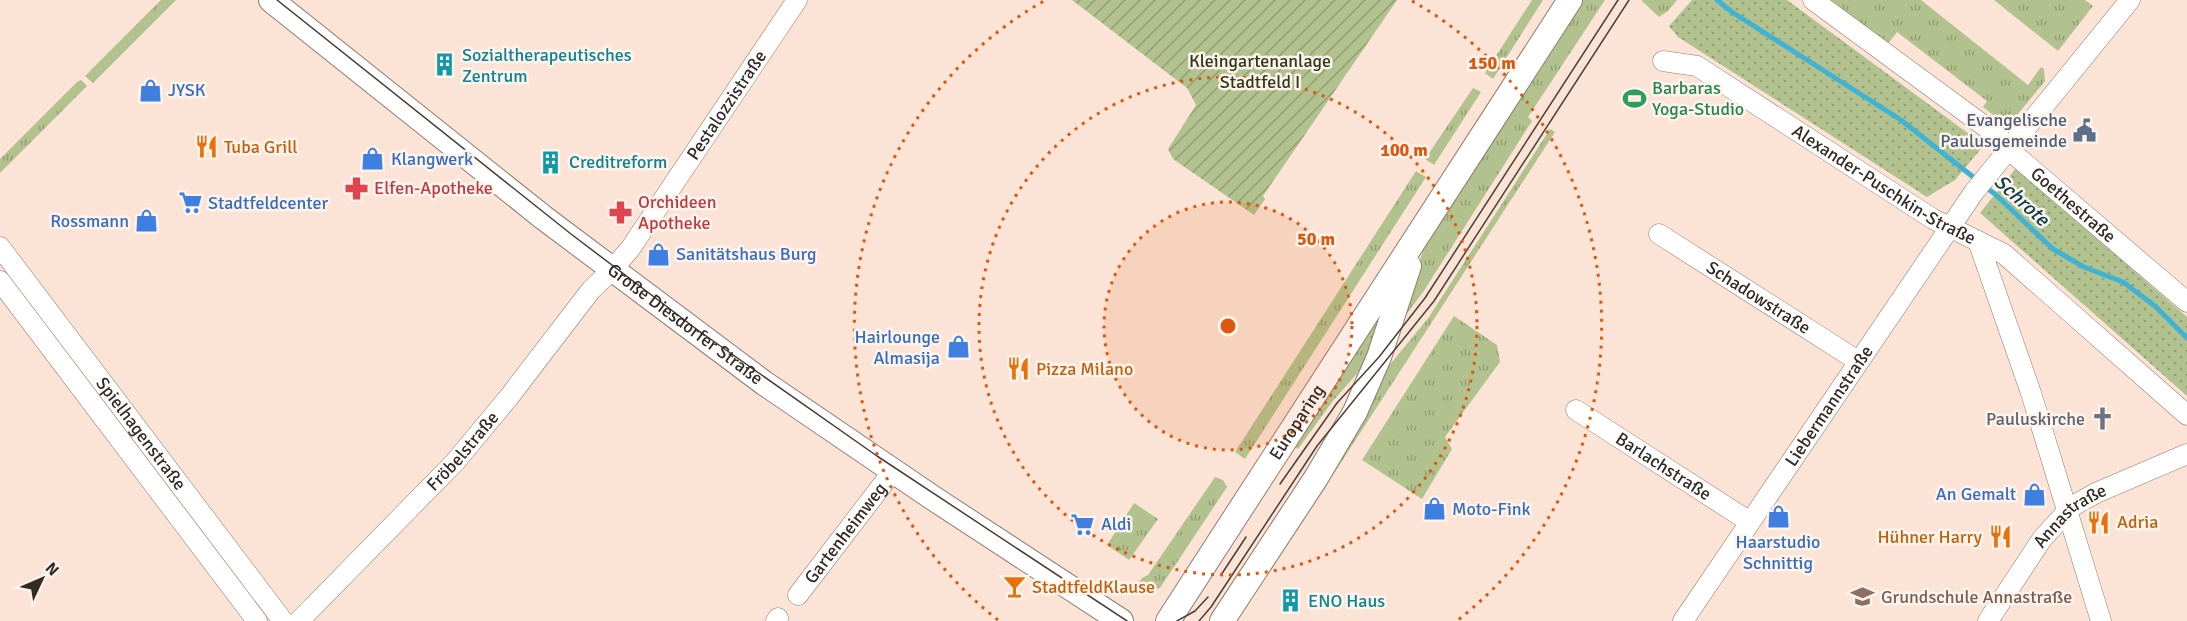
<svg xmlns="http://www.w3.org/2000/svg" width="2187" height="621" font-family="Signika,sans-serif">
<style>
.grass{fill:url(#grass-tufts)}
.park{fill:url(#park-dots)}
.garden{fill:url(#garden-furrows)}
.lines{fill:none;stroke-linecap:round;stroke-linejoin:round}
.stream{stroke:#40b2d3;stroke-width:5}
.minor-casing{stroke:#8f7b6d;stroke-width:21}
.major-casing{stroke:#8f7b6d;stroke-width:26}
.minor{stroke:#fff;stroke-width:20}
.major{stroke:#fff;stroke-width:24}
.tram{stroke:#493f38;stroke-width:1.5}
.ring{fill:none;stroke:#df570d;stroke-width:3;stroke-dasharray:3 6}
.labels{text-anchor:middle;stroke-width:5;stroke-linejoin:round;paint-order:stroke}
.culture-label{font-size:18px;fill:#0d838f;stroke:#fef4ee;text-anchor:start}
.park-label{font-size:18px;fill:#303917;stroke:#fef4ee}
.leisure-label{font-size:18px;fill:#27864d;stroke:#fef4ee;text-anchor:start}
.shop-label{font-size:18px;fill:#366cbe;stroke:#fef4ee;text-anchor:start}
.street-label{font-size:18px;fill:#342b25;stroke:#fef4ee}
.service-label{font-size:18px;fill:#4e5e75;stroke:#fef4ee;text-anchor:end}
.food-label{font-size:18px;fill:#c56008;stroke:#fef4ee;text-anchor:start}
.health-label{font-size:18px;fill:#be3a42;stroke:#fef4ee;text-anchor:start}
.worship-label{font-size:18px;fill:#5b616d;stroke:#fef4ee;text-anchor:end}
.education-label{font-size:18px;fill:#785e54;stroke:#fef4ee;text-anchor:start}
.water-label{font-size:20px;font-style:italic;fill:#0e404e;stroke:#fef4ee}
.centre{fill:#df570d;stroke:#fef4ee;stroke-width:3}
.ring-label{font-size:18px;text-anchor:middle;font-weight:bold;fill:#df570d;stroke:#fef4ee;stroke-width:5;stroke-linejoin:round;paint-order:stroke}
</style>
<defs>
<pattern id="grass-tufts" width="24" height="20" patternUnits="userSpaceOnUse" patternTransform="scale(1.5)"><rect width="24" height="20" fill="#b2c28e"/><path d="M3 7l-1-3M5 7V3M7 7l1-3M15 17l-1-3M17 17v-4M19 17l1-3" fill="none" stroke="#929e74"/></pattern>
<pattern id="park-dots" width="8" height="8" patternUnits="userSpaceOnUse" patternTransform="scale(1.5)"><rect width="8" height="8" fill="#b2c28e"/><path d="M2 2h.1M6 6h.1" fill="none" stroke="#929e74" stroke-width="1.8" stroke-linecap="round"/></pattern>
<pattern id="garden-furrows" width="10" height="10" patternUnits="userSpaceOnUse" patternTransform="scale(1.5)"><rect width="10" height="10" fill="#b2c28e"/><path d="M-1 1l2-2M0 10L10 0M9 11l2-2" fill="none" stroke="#929e74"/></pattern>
</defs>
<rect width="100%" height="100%" fill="#fbe4d5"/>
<g class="grass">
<path d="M161,0h15l-83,83 -8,-7z"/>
<path d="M1532,0h11l-50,79 -8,-6z"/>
<path d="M1581,0h24l-77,117 4,4 -109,171 -23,31 24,-76z"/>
<path d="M1641,0h36l-9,11 -9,6z"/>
<path d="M1827,0h94l107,85 13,-18 3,2 1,12 -32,39h-13l-17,-13 4,-6 -90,-69 -10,13z"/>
<path d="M1994,0h91l8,6 -35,45z"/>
<path d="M81,80l6,6 -87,87v-14l77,-77z"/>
<path d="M1473,88l8,4 -47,73 -9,-6z"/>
<path d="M1550,129l5,3 -259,400 -1,-5 88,-154 46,-56z"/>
<path d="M1416,171l10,6 -181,282 -10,-7z"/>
<path d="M1385,304l-16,56 -37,42 -34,47 -5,-3z"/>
<path d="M1454,316l43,29 3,17 -55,75 7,12 -30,50 -60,-39z"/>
<path d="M1215,477l8,3 4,7 -67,101 -15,5h-13l10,-15 6,-3z"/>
<path d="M1134,503l24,16 -29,41 -22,-15z"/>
</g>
<g class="park">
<path d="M1692,0h95l197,145 -29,35 -28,17 -249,-160 -9,-11z"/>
<path d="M2016,168l171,149v79l-207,-183z"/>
</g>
<path class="garden" d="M1072,0h325l-134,196 2,3 -11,16 -81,-56 -5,-10 28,-44 -9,-17z"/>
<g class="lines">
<path class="stream" d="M1717,0l15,12 169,108 95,75 57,54 31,18 39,15 32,24 32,32"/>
<defs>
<g id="minor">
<path id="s1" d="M1813,0l185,136 10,13 179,153"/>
<path id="s2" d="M1663,61l34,5 236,153 71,35 183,161"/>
<path id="s3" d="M1659,234l199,127"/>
<path d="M1978,241l53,152 70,228"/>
<path id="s4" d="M0,247l283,374"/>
<path d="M0,281l257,340"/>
<path id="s5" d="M1576,410l174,112"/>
<path id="s6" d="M798,595l95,-124"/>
<path id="s7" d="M299,621l156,-159 54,-65 82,-107 19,-18 20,-23 167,-249"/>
<path d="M776,621l2,-3"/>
<path id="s8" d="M1683,621l291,-429 156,-192"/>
<path id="s9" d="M1988,621l54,-82 29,-32 25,-14 91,-39"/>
</g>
<g id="major">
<path id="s10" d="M271,0l273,218 220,165 169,115 188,123"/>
<path id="s11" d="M1168,621l402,-621"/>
<path d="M1222,621l94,-143 39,-66 24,-55 30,-91"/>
</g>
</defs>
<use href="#minor" class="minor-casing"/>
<use href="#major" class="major-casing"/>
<use href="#minor" class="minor"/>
<use href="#major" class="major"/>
<g class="tram">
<path d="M277,0l294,234 128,97 178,125 250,165"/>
<path d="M1280,484l57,-81 42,-46 46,-59 193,-298"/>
<path d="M1221,575l25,-38"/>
<path d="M1177,621l18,-10 13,-14"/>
<path d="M1199,621l12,-14 106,-161 117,-145 195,-301"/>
</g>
</g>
<circle cx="1228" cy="326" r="124" fill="#df570d" fill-opacity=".12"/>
<g class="ring">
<circle cx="1228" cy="326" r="124"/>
<circle cx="1228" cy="326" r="249"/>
<path d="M998 620A373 373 0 0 1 1044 1M1412 1A373 373 0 0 1 1458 620"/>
</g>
<defs>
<symbol id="building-bare" viewBox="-9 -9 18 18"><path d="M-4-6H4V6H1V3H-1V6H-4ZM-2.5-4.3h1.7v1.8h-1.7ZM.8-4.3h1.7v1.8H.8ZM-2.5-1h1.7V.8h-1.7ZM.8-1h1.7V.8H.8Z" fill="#0f9aa8" stroke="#fef4ee" stroke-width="2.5" paint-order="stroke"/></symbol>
<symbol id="shop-bare" viewBox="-9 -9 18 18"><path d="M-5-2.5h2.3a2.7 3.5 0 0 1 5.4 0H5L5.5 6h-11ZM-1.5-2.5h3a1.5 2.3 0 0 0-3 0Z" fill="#3f7fe0" stroke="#fef4ee" stroke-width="2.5" paint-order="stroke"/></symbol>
<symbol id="stadium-bare" viewBox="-9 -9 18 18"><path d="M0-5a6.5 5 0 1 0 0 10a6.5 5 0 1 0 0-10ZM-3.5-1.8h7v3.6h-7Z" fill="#2e9e5b" stroke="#fef4ee" stroke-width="2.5" paint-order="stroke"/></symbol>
<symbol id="civic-bare" viewBox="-9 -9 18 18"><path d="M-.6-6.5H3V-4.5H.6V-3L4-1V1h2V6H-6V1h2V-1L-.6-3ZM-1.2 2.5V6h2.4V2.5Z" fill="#5c6f8a" stroke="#fef4ee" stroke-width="2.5" paint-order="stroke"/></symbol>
<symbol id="restaurant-bare" viewBox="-9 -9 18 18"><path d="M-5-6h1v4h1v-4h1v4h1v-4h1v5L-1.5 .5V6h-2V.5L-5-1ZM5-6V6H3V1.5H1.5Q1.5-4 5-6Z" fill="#e8710a" stroke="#fef4ee" stroke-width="2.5" paint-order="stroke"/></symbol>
<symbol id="pharmacy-bare" viewBox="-9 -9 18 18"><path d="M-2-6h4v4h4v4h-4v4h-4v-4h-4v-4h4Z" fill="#e0444e" stroke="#fef4ee" stroke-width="2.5" paint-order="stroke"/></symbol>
<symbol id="supermarket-bare" viewBox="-9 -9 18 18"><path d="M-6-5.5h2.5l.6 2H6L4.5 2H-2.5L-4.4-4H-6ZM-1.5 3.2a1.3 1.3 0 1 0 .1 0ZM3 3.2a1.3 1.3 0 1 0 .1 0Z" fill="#3f7fe0" stroke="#fef4ee" stroke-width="2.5" paint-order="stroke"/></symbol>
<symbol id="church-bare" viewBox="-9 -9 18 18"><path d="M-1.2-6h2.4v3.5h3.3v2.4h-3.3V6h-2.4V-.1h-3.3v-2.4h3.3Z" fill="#6b7280" stroke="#fef4ee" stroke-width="2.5" paint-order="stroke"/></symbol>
<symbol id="bar-bare" viewBox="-9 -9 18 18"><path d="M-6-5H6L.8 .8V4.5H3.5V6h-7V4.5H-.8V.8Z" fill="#e8710a" stroke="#fef4ee" stroke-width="2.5" paint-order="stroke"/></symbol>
<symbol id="school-bare" viewBox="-9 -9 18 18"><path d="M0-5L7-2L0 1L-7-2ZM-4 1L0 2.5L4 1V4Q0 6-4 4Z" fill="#8d6e63" stroke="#fef4ee" stroke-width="2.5" paint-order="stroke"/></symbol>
</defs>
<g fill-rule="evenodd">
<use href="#building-bare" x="428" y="48" width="33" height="33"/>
<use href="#shop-bare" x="134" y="74" width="33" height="33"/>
<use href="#stadium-bare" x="1618" y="82" width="33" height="33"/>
<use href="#civic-bare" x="2068" y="114" width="33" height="33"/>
<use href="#restaurant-bare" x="190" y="130" width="33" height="33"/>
<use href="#shop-bare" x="356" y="142" width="33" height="33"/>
<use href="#building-bare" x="534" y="146" width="33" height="33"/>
<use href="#pharmacy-bare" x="340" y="172" width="33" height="33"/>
<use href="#supermarket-bare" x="174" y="186" width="33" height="33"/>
<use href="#pharmacy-bare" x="604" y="196" width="33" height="33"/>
<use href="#shop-bare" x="130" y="204" width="33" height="33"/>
<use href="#shop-bare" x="642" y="238" width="33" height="33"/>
<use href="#shop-bare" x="942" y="330" width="33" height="33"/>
<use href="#restaurant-bare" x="1002" y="352" width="33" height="33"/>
<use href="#church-bare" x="2086" y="402" width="33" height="33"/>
<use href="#shop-bare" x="2018" y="478" width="33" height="33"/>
<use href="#shop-bare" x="1418" y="492" width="33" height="33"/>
<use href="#shop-bare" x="1762" y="500" width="33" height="33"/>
<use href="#restaurant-bare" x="2082" y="506" width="33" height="33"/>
<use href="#supermarket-bare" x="1066" y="508" width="33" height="33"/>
<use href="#restaurant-bare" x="1984" y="520" width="33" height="33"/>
<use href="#bar-bare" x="998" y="570" width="33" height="33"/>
<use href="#school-bare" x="1846" y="580" width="33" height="33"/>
<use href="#building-bare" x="1274" y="584" width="33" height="33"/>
</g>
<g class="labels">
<g class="culture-label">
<text x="462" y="61">Sozialtherapeutisches<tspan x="462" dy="21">Zentrum</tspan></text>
<text x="569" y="168">Creditreform</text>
<text x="1308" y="607">ENO Haus</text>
</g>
<g class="park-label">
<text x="1260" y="67">Kleingartenanlage<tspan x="1260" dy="21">Stadtfeld I</tspan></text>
</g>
<g class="leisure-label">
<text x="1652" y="94">Barbaras<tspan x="1652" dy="21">Yoga-Studio</tspan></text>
</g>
<g class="shop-label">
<text x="168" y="96">JYSK</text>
<text x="391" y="165">Klangwerk</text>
<text x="208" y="209">Stadtfeldcenter</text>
<text x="129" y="227" text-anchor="end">Rossmann</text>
<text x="676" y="260">Sanitätshaus Burg</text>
<text x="940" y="343" text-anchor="end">Hairlounge<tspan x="940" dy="21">Almasija</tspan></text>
<text x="2016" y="500" text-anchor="end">An Gemalt</text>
<text x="1452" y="515">Moto-Fink</text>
<text x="1101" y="530">Aldi</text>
<text x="1778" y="548" text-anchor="middle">Haarstudio<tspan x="1778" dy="21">Schnittig</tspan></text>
</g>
<g class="street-label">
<text dy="6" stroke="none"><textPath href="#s7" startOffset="672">Pestalozzistraße</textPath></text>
<text dy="6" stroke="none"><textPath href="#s2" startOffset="256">Alexander-Puschkin-Straße</textPath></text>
<text dy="6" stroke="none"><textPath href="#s1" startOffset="332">Goethestraße</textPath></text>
<text dy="6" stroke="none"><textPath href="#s3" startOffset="118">Schadowstraße</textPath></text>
<text dy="6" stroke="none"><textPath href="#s10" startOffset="526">Große Diesdorfer Straße</textPath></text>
<text dy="6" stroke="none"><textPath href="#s8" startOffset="260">Liebermannstraße</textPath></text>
<text dy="6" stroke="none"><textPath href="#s11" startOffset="237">Europaring</textPath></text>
<text dy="6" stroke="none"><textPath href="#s4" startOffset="234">Spielhagenstraße</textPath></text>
<text dy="6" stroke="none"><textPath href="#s7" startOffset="236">Fröbelstraße</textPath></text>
<text dy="6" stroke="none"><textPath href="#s5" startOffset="104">Barlachstraße</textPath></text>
<text dy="6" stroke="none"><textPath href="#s9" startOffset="135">Annastraße</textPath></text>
<text dy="6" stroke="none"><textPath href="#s6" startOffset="78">Gartenheimweg</textPath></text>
</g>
<g class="service-label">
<text x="2067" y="126">Evangelische<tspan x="2067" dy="21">Paulusgemeinde</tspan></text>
</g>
<g class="food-label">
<text x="224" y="153">Tuba Grill</text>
<text x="1036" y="375">Pizza Milano</text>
<text x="2117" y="528">Adria</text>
<text x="1982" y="543" text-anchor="end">Hühner Harry</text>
<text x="1032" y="593">StadtfeldKlause</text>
</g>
<g class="health-label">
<text x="374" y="194">Elfen-Apotheke</text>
<text x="638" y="208">Orchideen<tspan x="638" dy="21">Apotheke</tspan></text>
</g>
<g class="worship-label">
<text x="2085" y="425">Pauluskirche</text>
</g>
<g class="education-label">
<text x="1881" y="603">Grundschule Annastraße</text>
</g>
<g class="water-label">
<text transform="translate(2022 200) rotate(42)" y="7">Schrote</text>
</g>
</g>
<circle cx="1228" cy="326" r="9" class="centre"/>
<g class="ring-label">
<text x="1492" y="69">150 m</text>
<text x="1404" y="156">100 m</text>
<text x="1316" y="245">50 m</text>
</g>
<g transform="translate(42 579) rotate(46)" stroke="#fef4ee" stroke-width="4.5" paint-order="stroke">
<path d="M0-4.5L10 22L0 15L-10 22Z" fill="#342b25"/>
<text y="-9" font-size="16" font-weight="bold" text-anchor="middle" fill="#342b25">N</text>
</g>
</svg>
